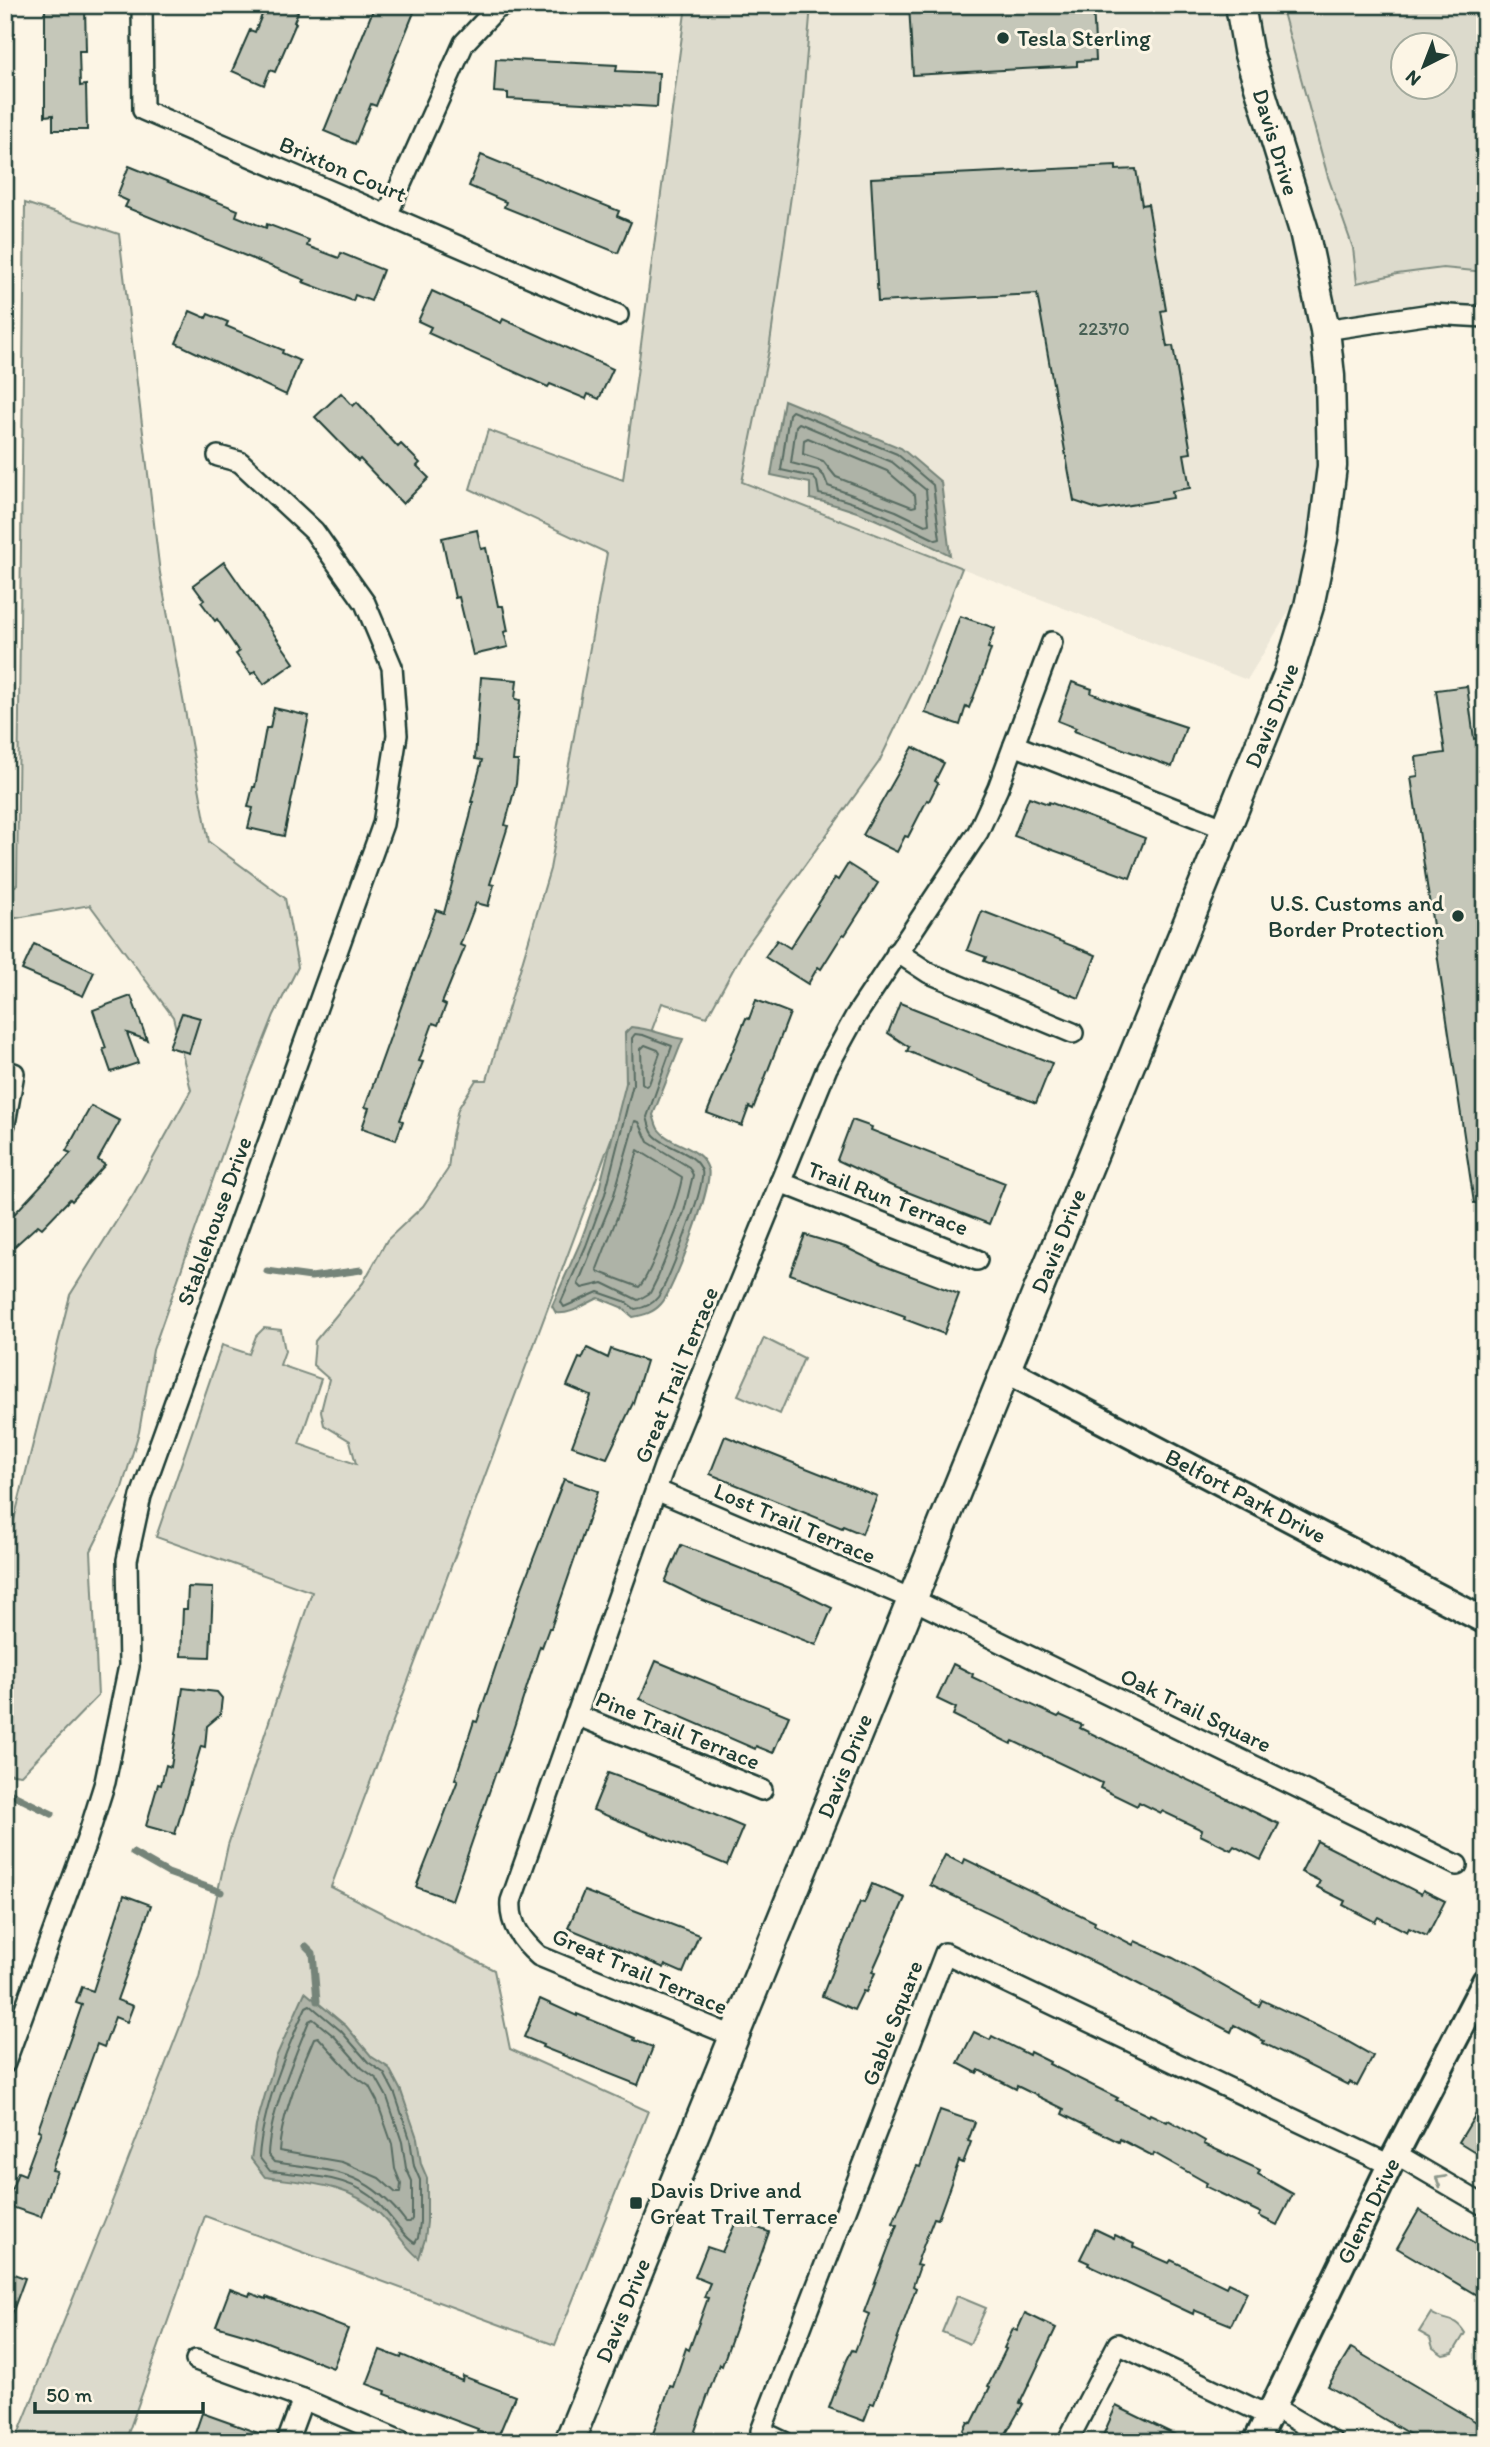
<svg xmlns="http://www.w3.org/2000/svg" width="1490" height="2447" font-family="Itim,sans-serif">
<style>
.built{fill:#ece7d8}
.green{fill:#dcdacc;stroke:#7e8c80;stroke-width:2;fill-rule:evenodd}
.water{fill:#aeb3a7;stroke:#758479;stroke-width:2}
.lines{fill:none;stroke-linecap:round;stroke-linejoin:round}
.shore{stroke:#586c62;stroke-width:2}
.stream{stroke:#758479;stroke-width:7}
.building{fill:#c5c7b9;stroke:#1f3d34;stroke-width:2}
.minor-casing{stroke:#1f3d34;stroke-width:24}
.tertiary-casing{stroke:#1f3d34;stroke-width:30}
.secondary-casing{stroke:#1f3d34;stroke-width:33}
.minor{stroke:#fcf5e5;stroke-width:19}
.tertiary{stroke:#fcf5e5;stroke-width:24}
.secondary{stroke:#fcf5e5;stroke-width:28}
.oneway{stroke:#8e998c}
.poi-dot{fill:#1f3d34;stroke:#fcf5e5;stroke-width:2.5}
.labels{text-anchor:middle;stroke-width:6;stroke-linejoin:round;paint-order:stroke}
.number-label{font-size:19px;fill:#486055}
.poi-label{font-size:23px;fill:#1f3d34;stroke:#fcf5e5;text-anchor:start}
.street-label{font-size:23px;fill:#1f3d34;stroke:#fcf5e5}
</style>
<rect width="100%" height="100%" fill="#fcf5e5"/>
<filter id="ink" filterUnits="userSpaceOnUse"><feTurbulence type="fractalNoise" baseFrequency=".0143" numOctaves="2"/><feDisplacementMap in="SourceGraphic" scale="14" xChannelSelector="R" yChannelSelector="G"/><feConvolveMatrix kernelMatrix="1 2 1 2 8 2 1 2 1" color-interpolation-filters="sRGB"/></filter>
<g filter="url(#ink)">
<g class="built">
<path d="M811,5h416l45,142 45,200 1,85 -5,80 -11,71 -5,15 -50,82 -505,-198 27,-132 31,-217z"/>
<path d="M1240,5h41l47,172 25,71 4,34 40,-8 46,-6 42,4v45l-160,13z"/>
</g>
<g class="green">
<path d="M686,5h125l-11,128 -31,217 -27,132 220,86 -44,113 -39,81 -134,186 -38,69 -45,-14 -331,884 163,83 16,79 138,62 -93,234 -350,-129 -80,226h-110l93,-230 91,-234 29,-133 84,-253 -156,-55 66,-192 27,9 7,-18 8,-8 17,2 4,21 -5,14 41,14 -22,65 57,20 -6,-23 -26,-16 -3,-14 8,-32 -16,-14 2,-24 48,-58 24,-43 36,-34 25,-37 4,-33 6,-27 18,-29h11l63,-211 57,-316 -137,-64 18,-59 135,50z"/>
<path d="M1281,5h204v267l-42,-4 -46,6 -40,9 -4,-35 -25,-71zM1402,46h42v42h-42z"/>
<path d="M25,203l94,31 41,339 49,269 76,56 13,69 -24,48 -27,68 -94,267 -14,82 -18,59 -30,60 7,145 -77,79 -16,-2v-217l65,-261 64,-102 57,-103 -18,-73 -83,-112 -85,15v-30l12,-5z"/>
<path d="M764,1338l40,20 -24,56 -42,-19z"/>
<path d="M957,2296l29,12 -16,36 -28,-12z"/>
<path d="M1431,2313c15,10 23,2 34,20l-12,20 -10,2 -10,-7 -3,-10 -11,-6z"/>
</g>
<g class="water">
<path d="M784,400l117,48 40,34 9,73c-45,-22 -90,-47 -140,-56v-16l-39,-8z"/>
<path d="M631,1027c18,1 35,9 52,12l-30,76c2,4 3,12 6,15 12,16 41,15 49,39 6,14 -35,123 -47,135 -8,9 -17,11 -28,13l-12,-10 -22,-9c-15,6 -27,17 -43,15l-4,-7 28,-63 18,-50 28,-110 -1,-50z"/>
<path d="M305,1992l41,34 26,31 17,11 12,23 16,47 4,26 6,14v44l-2,17 -6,19c-17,-14 -25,-31 -40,-45 -31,-30 -73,-30 -114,-36l-14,-18 5,-33 20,-69z"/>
</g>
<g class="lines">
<g class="shore">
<path d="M792,411l105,43 36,31 7,54 -4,1c-37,-18 -76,-39 -117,-46l-2,-12 -4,-5 -32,-7 8,-56z"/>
<path d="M799,423l93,39 34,28 3,34 -4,1 -29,-14 -68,-25 -4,-10 -6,-6 -27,-7 5,-37z"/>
<path d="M808,438l79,33 28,24 1,11 -4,1 -76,-30 -13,-16 -20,-7 1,-14z"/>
<path d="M635,1034l8,1 29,11 -25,71c2,6 3,15 8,19 13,13 41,16 47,35 4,15 -34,111 -44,126 -6,8 -14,11 -23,12l-11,-8 -26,-9 -34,15 -3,-5 25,-56 19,-52 28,-110 -1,-46z"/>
<path d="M645,1045l13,5 2,3 -11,31 -3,2 -4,-3 -1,-34z"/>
<path d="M635,1121l4,1 9,20 41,25 4,8 -9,37 -26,65 -8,16 -12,7 -35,-17 -21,5 -4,-4 35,-86z"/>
<path d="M638,1150l44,27c-2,18 -32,100 -43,110l-40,-15 -2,-3 26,-67z"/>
<path d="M310,2005l31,26 27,31 16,11 11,21 15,45 4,27 6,14v42l-2,16 -3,5c-9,-2 -31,-37 -44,-47 -28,-21 -69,-21 -101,-25l-11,-14c3,-46 27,-108 47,-150z"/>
<path d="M313,2019l22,18 27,31 15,11 10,18 15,45 4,26 6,13v38l-2,3h-4c-39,-52 -73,-51 -132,-60l-6,-7c1,-40 26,-97 41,-134z"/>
<path d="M318,2037l35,38 16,11 8,15 15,43 3,25 6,15 -1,9h-4l-17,-15 -37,-16 -63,-11c2,-34 21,-81 35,-113z"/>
</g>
<g class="stream">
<path d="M267,1271l44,6 50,-7"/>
<path d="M5,1791l47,23"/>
<path d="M133,1853l35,20 53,19"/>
<path d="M306,1946l7,7 4,48"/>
</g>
</g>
<g class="building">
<path d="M45,5l40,2 1,44h-7l1,35 6,-1 1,45h-34v-15l-8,1z"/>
<path d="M266,5h31l-3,5 4,2 -4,10 2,1 -21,49 -5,-2 -6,15 -32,-14 18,-41 5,2z"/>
<path d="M375,5h42l-41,101 -5,-2 -16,40 -31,-13z"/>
<path d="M909,5h184l3,55 -19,1v5l-164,9z"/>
<path d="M496,59l121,6 -1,6 43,2 -2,34 -149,-8v-6l-14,-1z"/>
<path d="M481,155l138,56 -2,5 14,6 -13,31 -114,-46 2,-5 -37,-16z"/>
<path d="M129,166l109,44 -2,6 30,12 1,-4 42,16 -2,6 32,12 2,-5 42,17 -12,31 -16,-6 -2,6 -50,-19 2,-2 -180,-73 3,-6 -11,-5z"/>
<path d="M1116,166v4l20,-1 6,36 6,-1 18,106 -5,1 6,36 6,-1 18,107 -7,1 6,34 -18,3 1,7 -73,12 -26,-9 -37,-207 -159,8 -7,-124z"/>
<path d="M432,291l69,32 2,-4 110,50 -14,30 -11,-5 -2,5 -36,-15 -2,3 -120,-54 3,-6 -13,-6z"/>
<path d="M190,311l16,7 2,-4 20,8 -2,4 57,24 -1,3 18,8 -14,34 -110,-52z"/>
<path d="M341,393l12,13 4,-4 41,45 3,-3 19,19 -3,3 12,12 -26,26 -43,-45 -2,2 -43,-44z"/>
<path d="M477,530l4,19 5,-1 12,58h5l5,25 -4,1 4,15 -35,8 -14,-58 -4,1 -13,-60z"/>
<path d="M224,562l70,101 -30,21 -9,-13 -4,3 -15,-20 3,-2 -22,-33 -2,2 -14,-19 3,-2 -11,-15z"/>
<path d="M960,616l35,12 -7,20 3,1 -7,21 -15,38 -3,-2 -6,19 -35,-12z"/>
<path d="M481,677l36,3 -2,19 5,1 -7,61h5l-2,23 -11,41 3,1 -18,58 4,1 -6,21 -12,-3 -16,42 5,2 -23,56 4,2 -8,20 -5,-2 -14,38 4,1 -23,58 3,1 -7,19 -34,-12 7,-20 -4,-1 71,-197 8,3 26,-96 3,-15h-2l11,-42 -7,-1z"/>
<path d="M1072,682l20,7 -1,4 38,15 57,19 -14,40 -98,-36 2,-3 -18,-7z"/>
<path d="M1467,686l7,53 3,-1 1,10 7,-1v456h-11l-63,-426 7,-1 -2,-19 29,-4 -9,-63z"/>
<path d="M274,708l35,8 -25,120 -36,-8 5,-20 -5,-1 5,-20h2l11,-59h4z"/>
<path d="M913,747l31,16 -9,18 3,2 -9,18 -2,-1 -19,37 -3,-1 -8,16 -34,-17z"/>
<path d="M1029,797l19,7 1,-2 96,36 -15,40 -116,-42z"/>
<path d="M848,864l30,19 -33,52 -2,-1 -22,35 -3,-2 -10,17 -43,-27 12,-17 13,8 45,-70 3,2z"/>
<path d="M982,911l114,44 -17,43 -95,-37 2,-4 -19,-7z"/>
<path d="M34,944l60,28 -11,24 -61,-26z"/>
<path d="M131,996l16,44 -20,-7 11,30 -27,9 -8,-23 3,-1 -13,-38z"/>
<path d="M756,1000l34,13 -37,96 -4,-2 -7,19 -35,-13 39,-95 3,1z"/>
<path d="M900,1003l152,60 -16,40 -129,-52 2,-4 -21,-14z"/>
<path d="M182,1013l18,5 -11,35 -20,-6z"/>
<path d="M91,1106l29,15 -22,39 7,5 -33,36 -2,-2 -28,29 -4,-3 -33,30v-31l66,-71 -5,-2z"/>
<path d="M852,1120l20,7 -1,3 134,53 -16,41 -97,-38 -55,-26z"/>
<path d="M805,1235l40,12 37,18 77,29 -15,40 -40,-15 1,-3 -115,-42z"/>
<path d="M587,1348l21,10 3,-9 35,12 -13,42 -26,55 -35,-12 19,-50 -24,-10 12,-28 3,1z"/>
<path d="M725,1436l152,60 -15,38 -19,-8 -1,2 -132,-54z"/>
<path d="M564,1479l34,12 -47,137h-2l-7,19 -2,-1 -28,87 -14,39h-2l-44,128 -36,-13 42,-107 -3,-1 19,-58 3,1 45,-134z"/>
<path d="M681,1545l114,45 37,18 -16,37 -114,-45 -37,-18z"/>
<path d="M188,1587l25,1 -3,69 -29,-1 2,-47h4z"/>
<path d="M656,1661l133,55 -16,37 -17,-7 -1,3 -115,-50z"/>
<path d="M953,1664l20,10 -1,3 86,40 2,-2 22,10 -2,3 199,96 -18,36 -27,-14 -3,4 -31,-15 2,-5 -40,-19 -1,2 -22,-11 -2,4 -37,-18 2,-5 -89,-42 -2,3 -58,-29 3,-7 -19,-9z"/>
<path d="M183,1688l34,4 5,6 -2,17 -13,11 -2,21 -4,-1 -26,88 -29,-8 12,-42 3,1 5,-20 5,2z"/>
<path d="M608,1773l58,21 77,33 -16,38 -134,-55z"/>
<path d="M1317,1841l104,53 2,-4 22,11 -18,35 -18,-8 -2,4 -29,-15 -3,5 -32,-17 2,-4 -28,-14 3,-6 -19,-9z"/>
<path d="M945,1855l18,9 2,-5 130,63 -1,3 39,20 2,-4 38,17 86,48 3,-6 74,35 37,21 -16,30 -7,-4 -2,3 -85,-42 1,-2 -30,-16 -3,7 -108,-56 -193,-91z"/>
<path d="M872,1884l33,14 -33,74 3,1 -9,19 -3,-1 -9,19 -32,-14 38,-94 4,1z"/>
<path d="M584,1891l115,44 -16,38 -18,-8 -1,3 -96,-40z"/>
<path d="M124,1895l27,10 -34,95 16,6 -6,16 -12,-5 -11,30 -7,-3 -45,126 5,1 -16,46 -35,-12 12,-33 7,3 16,-44 -3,-1 44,-125 -6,-2 6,-16 11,4z"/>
<path d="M540,1999l37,17v-2l58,24 -1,2 19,7 -15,38 -96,-38 1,-2 -19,-8z"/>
<path d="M974,2032l16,8 2,-4 37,19 1,-3 20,10 -1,2 69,34 -2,2 33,16 1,-2 17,8 1,-2 37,21 -1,3 56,26 -2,4 35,20 -16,31 -18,-9 2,-3 -56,-27 2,-3 -53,-30 -1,3 -33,-17 -1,3 -57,-28 2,-5 -47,-23 -1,3 -37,-19 -2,3 -19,-10z"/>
<path d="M1485,2099v59l-26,-16z"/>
<path d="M940,2110l35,12 -7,19 3,1 -8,21 -4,-2 -21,58 -4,-1 -18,47 4,1 -7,20 3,2 -42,116 -3,-1 -7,18 -35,-13 18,-48 5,-10 3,1 14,-37 -5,-2 33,-87 -4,-2 24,-57 3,1z"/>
<path d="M1419,2210l66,39v51l-88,-52z"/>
<path d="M737,2220l32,12 -47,134 -3,-2 -28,78h-41l20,-56 3,1 13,-39 3,2 19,-52 -4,-1 6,-14 -15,-6 12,-30 15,5z"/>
<path d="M1095,2229l19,9 1,-3 19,9 -1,3 36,16 2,-3 55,27 2,-4 19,9 -16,33 -37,-15 -1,4 -105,-49 1,-2 -9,-4z"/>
<path d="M5,2271l20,7 -18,49 -2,-1z"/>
<path d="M230,2289l19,7 1,-3 16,6v-2l82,32 -15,39 -79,-31 -38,-11z"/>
<path d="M1025,2313l31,15 -36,75 3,1 -19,33 11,5h-57l10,-20 4,1 18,-36 -2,-1 18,-37 -2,-1 9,-19 4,2z"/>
<path d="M1351,2348l134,79v5l-6,10h-56l-95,-56z"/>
<path d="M380,2350l21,8 1,-3 60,26 1,-5 52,20 -18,43 -20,-8 1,-2 -93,-35 1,-3 -19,-7z"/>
<path d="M1116,2406l74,36h-90z"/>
<path d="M202,2413l73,26v3h-83z"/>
</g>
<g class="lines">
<defs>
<g id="minor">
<path d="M142,5l1,105 475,205"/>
<path d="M387,215l77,-172 32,-34 9,-4"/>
<path d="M1325,330l106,-16 54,3"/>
<path d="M1014,745l212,84"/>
<path d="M897,952l32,21 144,60"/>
<path d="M5,1124l9,-51"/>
<path d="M780,1182l197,78"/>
<path d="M656,1490l258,110 543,265"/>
<path d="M576,1715l186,75"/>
<path d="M733,2036l-194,-80c-17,-15 -30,-32 -28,-55l154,-437 162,-396 28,-51 123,-185 20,-44 54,-146"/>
<path d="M5,2063l82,-224 18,-57 24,-116 -2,-106 14,-64 242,-672 14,-89 -5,-68 -27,-64 -51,-72 -74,-69 -22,-6"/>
<path d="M1396,2154l89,52"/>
<path d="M196,2360l107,39 100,43"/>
<path d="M1273,2407l60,35"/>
<path d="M287,2442l16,-43"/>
<path d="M784,2442l-23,-11 184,-478 445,212"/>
<path d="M1067,2442l51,-98 151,72"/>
</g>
<g id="tertiary">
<path id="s1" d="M1006,1370l479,251"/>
<path id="s2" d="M1256,2442l134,-277 95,-184"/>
</g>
<g id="secondary">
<path id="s3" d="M569,2442l657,-1613 62,-154 21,-69 14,-67 9,-73 -2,-90 -5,-46 -21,-99 -56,-180 -8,-46"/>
</g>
</defs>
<use href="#minor" class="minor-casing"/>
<use href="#tertiary" class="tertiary-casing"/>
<use href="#secondary" class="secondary-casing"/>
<use href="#minor" class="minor"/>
<use href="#tertiary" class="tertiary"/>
<use href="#secondary" class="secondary"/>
</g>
<defs><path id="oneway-chevron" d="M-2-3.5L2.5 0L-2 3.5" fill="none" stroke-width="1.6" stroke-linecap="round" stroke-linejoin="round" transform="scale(1.75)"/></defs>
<use class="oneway" href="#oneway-chevron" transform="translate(1440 2180) rotate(-150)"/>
</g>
<g class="poi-dot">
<circle cx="1003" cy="38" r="7"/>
<circle cx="1458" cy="916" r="7"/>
<rect x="629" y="2196" width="14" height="14" rx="3.5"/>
</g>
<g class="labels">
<g class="number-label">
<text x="1104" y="335">22370</text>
</g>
<g class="poi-label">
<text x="1017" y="46">Tesla Sterling</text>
<text x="1444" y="911" text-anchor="end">U.S. Customs and<tspan x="1444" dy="26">Border Protection</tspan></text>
<text x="650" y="2198">Davis Drive and<tspan x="650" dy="26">Great Trail Terrace</tspan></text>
</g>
<g class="street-label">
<text transform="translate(1276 142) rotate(73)" y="8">Davis Drive</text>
<text transform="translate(343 169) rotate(23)" y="8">Brixton Court</text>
<text dy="8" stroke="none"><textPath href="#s3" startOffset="1864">Davis Drive</textPath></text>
<text transform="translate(888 1198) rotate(21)" y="8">Trail Run Terrace</text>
<text transform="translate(214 1221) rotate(-70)" y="8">Stablehouse Drive</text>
<text dy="8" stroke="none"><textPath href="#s3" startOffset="1297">Davis Drive</textPath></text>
<text transform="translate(676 1375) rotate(-68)" y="8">Great Trail Terrace</text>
<text dy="8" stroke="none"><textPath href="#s1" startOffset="271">Belfort Park Drive</textPath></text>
<text transform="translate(795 1523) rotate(23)" y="8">Lost Trail Terrace</text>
<text transform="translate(1196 1710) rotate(26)" y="8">Oak Trail Square</text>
<text transform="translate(678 1730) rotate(22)" y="8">Pine Trail Terrace</text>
<text dy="8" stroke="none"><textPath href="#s3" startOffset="730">Davis Drive</textPath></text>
<text transform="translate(640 1971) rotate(23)" y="8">Great Trail Terrace</text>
<text transform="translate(892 2023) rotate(-69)" y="8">Gable Square</text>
<text dy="8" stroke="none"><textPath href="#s2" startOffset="257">Glenn Drive</textPath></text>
<text dy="8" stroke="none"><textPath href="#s3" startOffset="142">Davis Drive</textPath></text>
</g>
</g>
<rect width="1490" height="2447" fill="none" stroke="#fcf5e5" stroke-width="28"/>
<rect x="14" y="14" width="1462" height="2419" fill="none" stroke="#1f3d34" stroke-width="2.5" filter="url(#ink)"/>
<g transform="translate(1424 66) rotate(222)"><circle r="33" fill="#fcf5e5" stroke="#a4ab9e" stroke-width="2"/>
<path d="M0-5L12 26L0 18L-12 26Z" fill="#1f3d34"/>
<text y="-10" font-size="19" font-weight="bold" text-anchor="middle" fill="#1f3d34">N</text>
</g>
<path d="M35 2402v10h168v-10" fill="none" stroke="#1f3d34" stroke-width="3.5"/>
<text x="46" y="2402" font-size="21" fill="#1f3d34" stroke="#fcf5e5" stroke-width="5" paint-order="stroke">50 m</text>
</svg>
